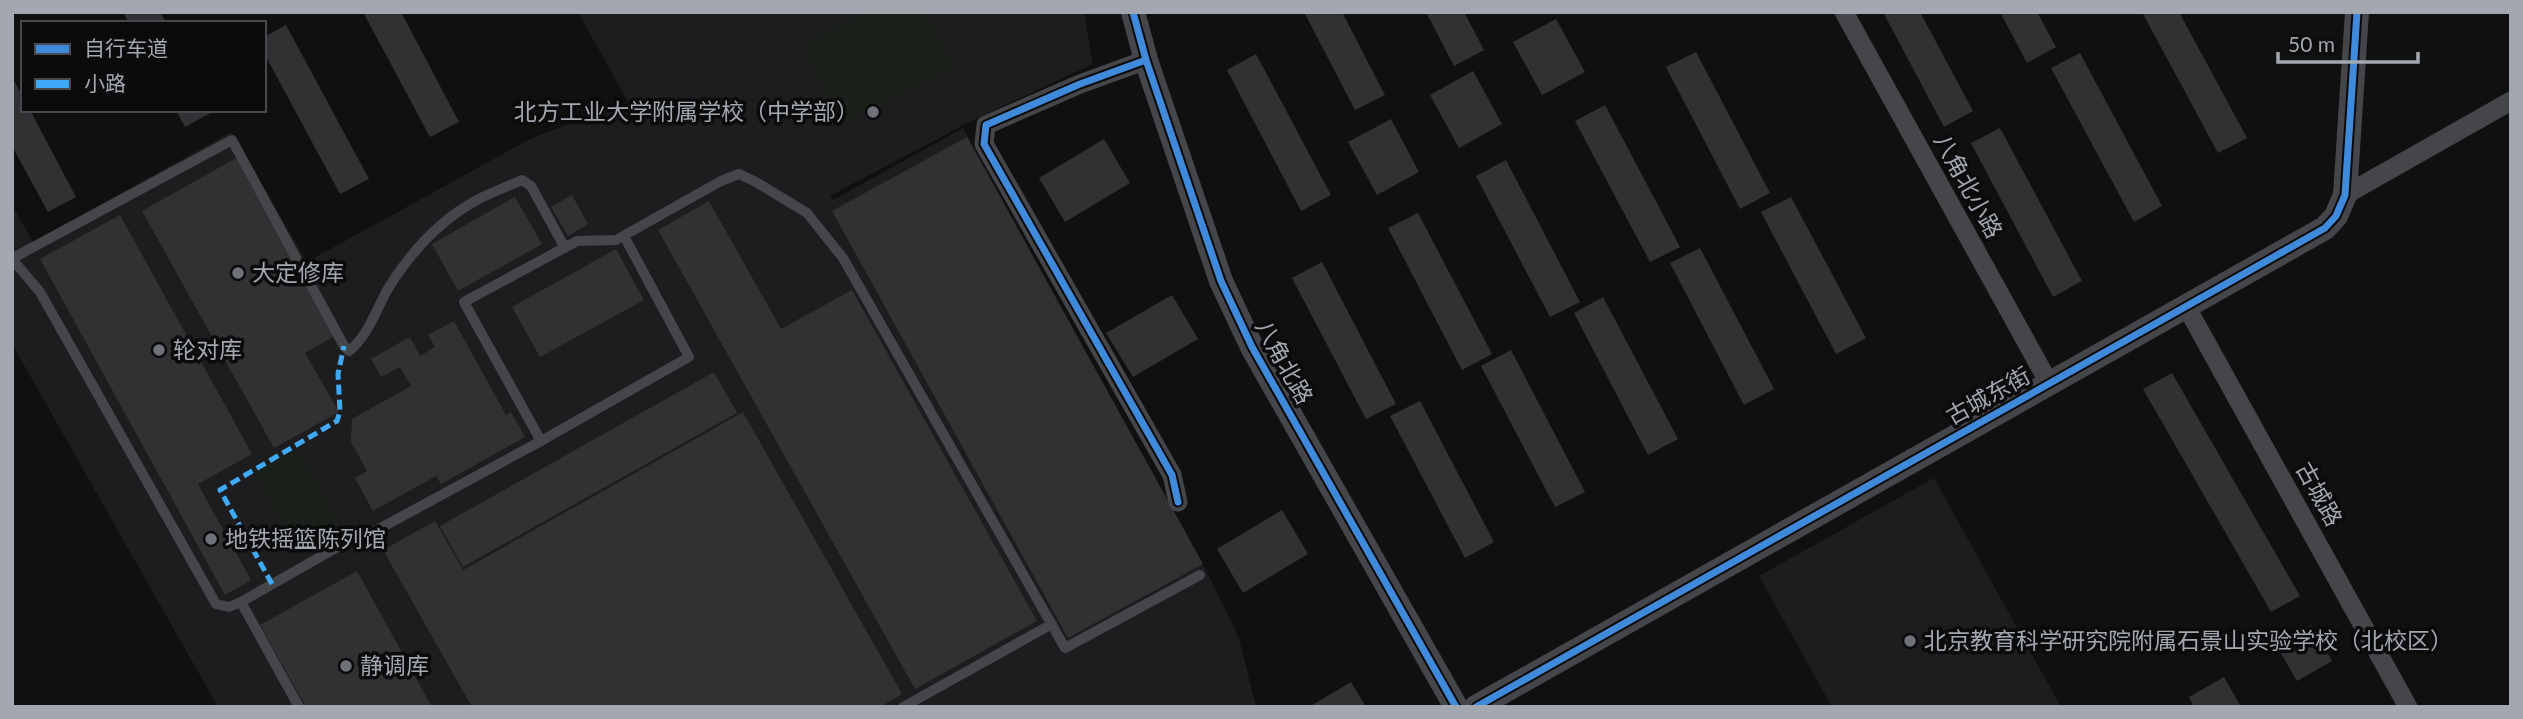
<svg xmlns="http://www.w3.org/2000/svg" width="2523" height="719" font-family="Lato,'Noto Sans SC',sans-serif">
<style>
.built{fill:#1d1d1f}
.green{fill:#1b201b}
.building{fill:#313133}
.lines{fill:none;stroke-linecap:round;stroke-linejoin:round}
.service{stroke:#444649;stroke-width:10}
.minor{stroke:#444649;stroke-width:19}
.tertiary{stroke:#444649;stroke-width:24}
.quiet{stroke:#3fa9f5;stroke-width:5;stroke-dasharray:10 5;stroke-linecap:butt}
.cycleway-casing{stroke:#0b0b0c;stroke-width:11}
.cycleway{stroke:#408adc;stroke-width:7}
.poi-dot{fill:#6f7278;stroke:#0b0b0c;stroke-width:2.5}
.labels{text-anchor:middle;stroke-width:7;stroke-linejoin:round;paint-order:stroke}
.poi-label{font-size:23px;fill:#a2a7b0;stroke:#0b0b0c;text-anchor:start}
.street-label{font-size:23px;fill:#a2a7b0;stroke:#0b0b0c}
</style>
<rect width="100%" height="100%" fill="#101011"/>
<g class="built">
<path d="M578,12h506l9,52 -122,57 -141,75 3,4 130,-72 248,452 28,58 17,69h-1038l-206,-363v-139l21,37 198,-110 76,130 225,-124 96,-36z"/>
<path d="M1934,478l127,229h-229l-73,-131z"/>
</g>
<g class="green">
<path d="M867,12h61l27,55 -114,57 -39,-80z"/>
<path d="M299,449l45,81 -45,25 -45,-82z"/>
</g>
<g class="building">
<path d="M123,12h37l6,11h-37z"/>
<path d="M363,12h38l58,110 -29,15z"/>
<path d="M1304,12h38l43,83 -30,15z"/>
<path d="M1426,12h38l20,38 -30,16z"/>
<path d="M1883,12h37l53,99 -29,16z"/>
<path d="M2000,12h37l19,35 -29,16z"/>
<path d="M2142,12h37l68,126 -29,15z"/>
<path d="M1556,19l29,53 -43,23 -29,-53z"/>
<path d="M286,25l83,154 -29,15 -76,-141v-16z"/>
<path d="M1696,52l74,141 -30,16 -74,-142z"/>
<path d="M2080,53l82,153 -28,16 -83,-154z"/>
<path d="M1256,54l75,141 -30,16 -74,-141z"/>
<path d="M1473,71l29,53 -43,24 -29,-53z"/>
<path d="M12,77l11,20v13h7l46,87 -28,15 -36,-66z"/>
<path d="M1605,105l75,142 -30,15 -75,-141z"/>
<path d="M176,110h40l-31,17z"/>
<path d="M1391,119l28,53 -42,23 -29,-53z"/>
<path d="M2000,128l82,153 -29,16 -82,-154z"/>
<path d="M967,137l236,427 -135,74 -236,-427z"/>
<path d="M1104,139l26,44 -65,39 -26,-44z"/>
<path d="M236,158l99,178 -30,17 34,59 -65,36 -132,-237z"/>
<path d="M1506,160l74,142 -30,15 -74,-141z"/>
<path d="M572,195l16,29 -20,12 -17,-29z"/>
<path d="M515,197l27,47 -84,47 -26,-47z"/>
<path d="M1791,197l75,141 -30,16 -75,-142z"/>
<path d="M709,201l72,128 71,-39 185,331 -122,68 -257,-459z"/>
<path d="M1418,213l74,141 -30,16 -74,-142z"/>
<path d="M120,215l132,239 -54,30 53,96 -26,15 -185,-336z"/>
<path d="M1700,248l74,141 -30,16 -74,-142z"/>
<path d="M616,249l28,51 -104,57 -28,-50z"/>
<path d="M1322,262l74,142 -30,15 -74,-141z"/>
<path d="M1172,295l26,44 -65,38 -27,-44z"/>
<path d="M1603,297l75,142 -30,16 -74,-142z"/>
<path d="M454,321l52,94 5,-3 14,25 -84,47 -5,-8 -63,35 -18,-33 12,-7 -16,-29 1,-23 59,-33 -11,-19 -19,10 -10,-18 39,-22 10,19 15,-9 -7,-12z"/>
<path d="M1511,350l74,142 -30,15 -74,-141z"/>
<path d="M714,372l23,41 -274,154 -23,-41z"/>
<path d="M2172,373l128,223 -29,16 -128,-223z"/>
<path d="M1420,401l74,141 -29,16 -75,-142z"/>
<path d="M743,412l159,282 -22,13h-408l-89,-157 52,-29 28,49z"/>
<path d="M1282,510l26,44 -65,39 -26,-44z"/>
<path d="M357,571l75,136h-126l-46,-82z"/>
<path d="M2311,625l21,36 -35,20 -21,-36z"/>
<path d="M2224,677l17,30h-47l-5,-10z"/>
<path d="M1351,682l15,25h-57z"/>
</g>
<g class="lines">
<g class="service">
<path d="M565,248l-34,-62 -9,-6c-15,7 -31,12 -45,20 -37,20 -66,52 -88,87 -13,22 -20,48 -40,64l-5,-5 -112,-206 -219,118 4,7 23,27 176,312 13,3 12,-5 109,-62 14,-3 177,-96 -77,-139 113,-61 39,-1 105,-59 18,-7 17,8 51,31 36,45 222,390 135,-73"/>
<path d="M541,441l148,-84 -65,-121"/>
<path d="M241,602l58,105"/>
<path d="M903,707l149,-83"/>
</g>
<g class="minor">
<path d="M1844,12l205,371"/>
<path d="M1146,60l-66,24 -94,41 -2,19 188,331 6,27"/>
<path d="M2345,195l166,-94"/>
<path d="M2186,306l222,401"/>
</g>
<g class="tertiary">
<path d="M1133,12l13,48 75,221 31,66 204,360"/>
<path d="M1476,707l849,-479 11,-12 9,-21 12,-183"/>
</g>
<path class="quiet" d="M272,584l-52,-94 117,-69 3,-10 -2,-37 6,-28"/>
<defs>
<g id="cycleway">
<path d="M1133,12l13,48 75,221 31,66 204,360"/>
<path d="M1146,60l-66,24 -94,41 -2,19 188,331 6,27"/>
<path d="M1476,707l849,-479 11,-12 9,-21 12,-183"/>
</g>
</defs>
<use href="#cycleway" class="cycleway-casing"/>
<use href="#cycleway" class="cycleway"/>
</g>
<g class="poi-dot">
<circle cx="873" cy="112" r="7"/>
<circle cx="238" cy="273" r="7"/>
<circle cx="159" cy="350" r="7"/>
<circle cx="211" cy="539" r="7"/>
<circle cx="1910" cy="641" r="7"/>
<circle cx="346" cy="666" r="7"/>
</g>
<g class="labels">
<g class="poi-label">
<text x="859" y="120" text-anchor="end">北方工业大学附属学校（中学部）</text>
<text x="252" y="281">大定修库</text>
<text x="173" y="358">轮对库</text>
<text x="225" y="547">地铁摇篮陈列馆</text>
<text x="1924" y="649">北京教育科学研究院附属石景山实验学校（北校区）</text>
<text x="360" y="674">静调库</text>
</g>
<g class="street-label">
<text transform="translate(1968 186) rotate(61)" y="8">八角北小路</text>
<text transform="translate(1284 362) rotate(61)" y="8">八角北路</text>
<text transform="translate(1988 396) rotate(-29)" y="8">古城东街</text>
<text transform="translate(2319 494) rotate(61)" y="8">古城路</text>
</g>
</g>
<rect width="2523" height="719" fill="none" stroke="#a2a7b0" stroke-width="28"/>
<rect x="21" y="21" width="245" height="91" fill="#0b0b0c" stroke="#47494e" stroke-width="2"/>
<rect x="35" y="44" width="35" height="10" fill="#408adc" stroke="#47494e" stroke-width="2"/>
<text x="84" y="56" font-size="21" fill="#a2a7b0">自行车道</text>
<rect x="35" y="79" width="35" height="10" fill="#3fa9f5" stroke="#47494e" stroke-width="2"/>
<text x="84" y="91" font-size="21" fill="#a2a7b0">小路</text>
<path d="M2278 52v10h140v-10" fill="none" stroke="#a2a7b0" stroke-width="3.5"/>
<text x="2288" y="52" font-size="21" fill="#a2a7b0" stroke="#0b0b0c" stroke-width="5" paint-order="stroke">50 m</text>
</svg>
